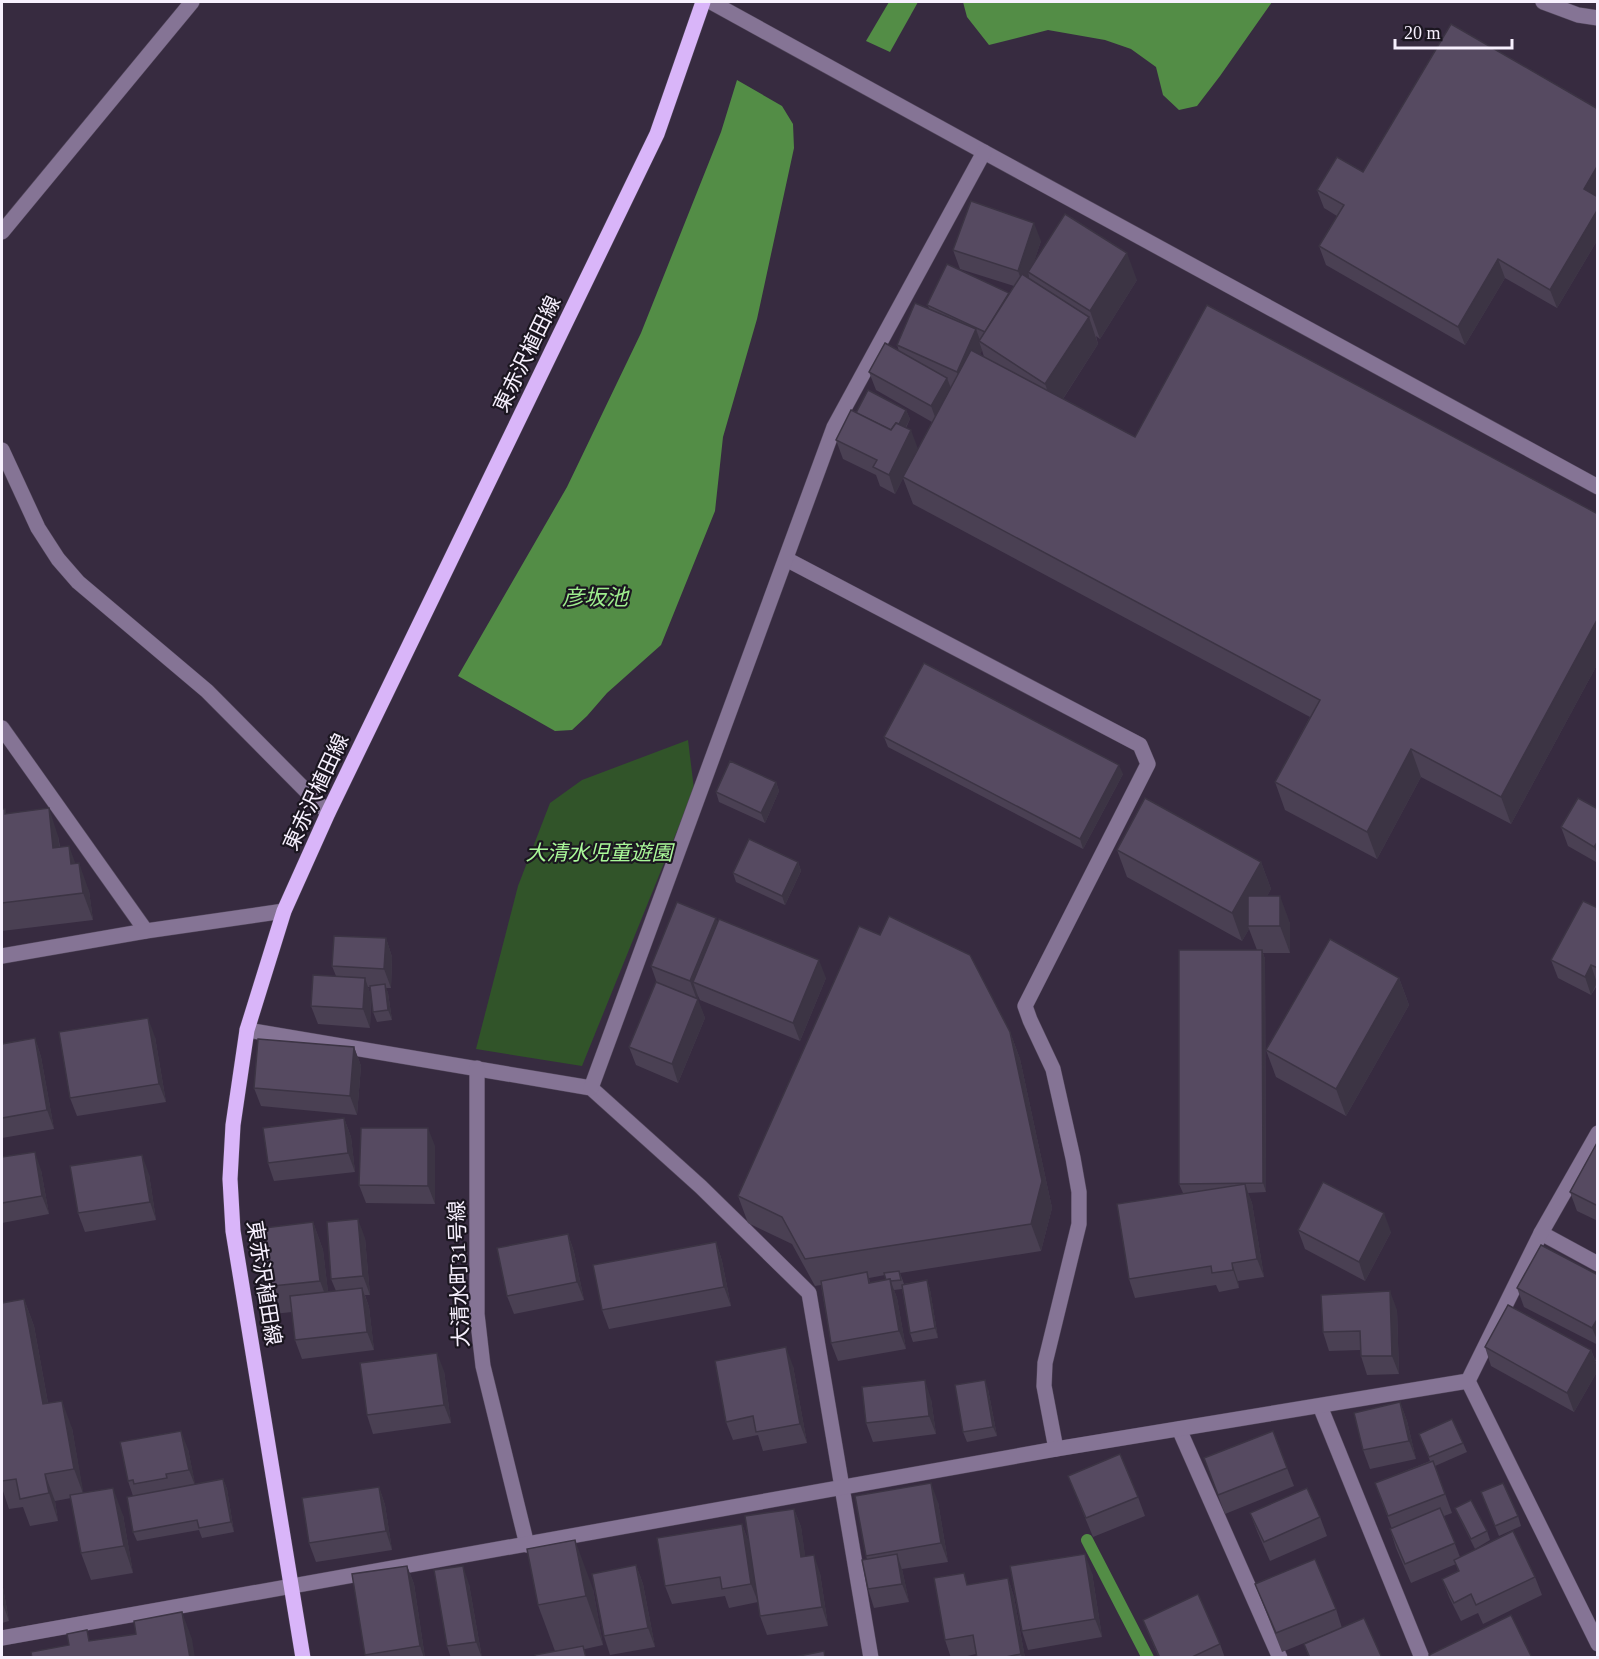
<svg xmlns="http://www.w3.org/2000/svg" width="1599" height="1659" font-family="'Times New Roman','Noto Sans JP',serif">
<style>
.green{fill:#315429}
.water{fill:#538d46}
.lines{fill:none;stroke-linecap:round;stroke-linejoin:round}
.stream{stroke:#538d46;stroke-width:12}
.minor-casing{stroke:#52475b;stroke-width:16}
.major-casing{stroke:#52475b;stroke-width:16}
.minor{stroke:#857495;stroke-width:15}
.major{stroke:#d9b5f9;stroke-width:15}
.wall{fill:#4a4053;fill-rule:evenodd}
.shaded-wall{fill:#3c3444}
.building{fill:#564a61;stroke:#3c3444;stroke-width:1.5}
.labels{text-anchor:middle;stroke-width:4.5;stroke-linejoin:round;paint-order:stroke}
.street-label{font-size:21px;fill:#f7f0fe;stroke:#1b1620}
.park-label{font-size:21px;font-style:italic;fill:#aaf999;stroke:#1b1620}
.water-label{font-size:22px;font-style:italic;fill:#9eed8d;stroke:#1b1620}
</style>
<rect width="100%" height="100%" fill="#372b40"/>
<path class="green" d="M688,740l6,49 -112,277 -106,-17 42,-163 32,-83 32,-23z"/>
<g class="water">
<path d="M889,2h29l-28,50 -24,-11z"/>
<path d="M963,2h309l-52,74 -23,30 -18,4 -16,-15 -7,-28 -25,-18 -26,-9 -57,-10 -59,15 -22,-28z"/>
<path d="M737,80l45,26 11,18 1,24 -37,171 -34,118 -8,74 -54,134 -54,48 -20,23 -15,14 -17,1 -97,-55 109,-189 74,-154 80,-201z"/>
</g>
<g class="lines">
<path class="stream" d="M1087,1540l61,118"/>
<defs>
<g id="minor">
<path d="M711,2l273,150 614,335"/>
<path d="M1543,2l35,13 20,3"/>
<path d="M2,232l190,-230"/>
<path d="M2,450l36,78 20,31 20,23 129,109 121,122"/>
<path d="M786,559l354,186 8,19 -123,242 5,14 23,49 20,89 6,34v32l-34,139 -1,23 12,63"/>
<path d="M2,728l144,203"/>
<path d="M2,956l144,-25 138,-20"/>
<path d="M247,1030l344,58 110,99 108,106 62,365"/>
<path d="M477,1068v246l6,52 44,179"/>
<path d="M591,1088l243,-661 150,-275"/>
<path d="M1541,1233l57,31"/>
<path d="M1468,1381l130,263"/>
<path d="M1320,1406l102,252"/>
<path d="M1179,1429l101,229"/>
<path d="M2,1638l1054,-189 412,-68 73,-148 57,-100"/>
</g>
<path id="major" d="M303,1658l-70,-427 -3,-52 3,-54 14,-95 37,-119 44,-98 329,-679 46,-132"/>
</defs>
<use href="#minor" class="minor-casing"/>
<use href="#major" class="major-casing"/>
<use href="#minor" class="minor"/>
<use href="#major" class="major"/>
</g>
<g class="wall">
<path d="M1363,172l234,25 1,42 -41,69 -52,-30 -40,67 -139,-80 -7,-19 18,-30 -13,-8 -7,-18z"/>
<path d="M1041,241l-8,23 104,16 -37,59 -4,-3 2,8 -35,55 72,38 463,77v149l-87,161 -90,-47 -44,82 -92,-49 -10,-28 35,-65 -397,-213 -10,-26 -8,16 -15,-8 -4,-11 -33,-16 -7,-19 20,-27 50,-3 4,9 -4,9 12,21 14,-27 -56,-32 -7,-18 30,-21 -2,-6 32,-37 -2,-3 82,-11 5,-8 -54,-17 -7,-19zM982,350l2,7 -4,-3z"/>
<path d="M884,737l239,37 -40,75 -195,-102z"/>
<path d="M776,782l3,9 -14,32 -46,-21 -3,-10z"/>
<path d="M2,809h3l1,4 52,23 2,11 15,17 14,27 4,29 -91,11z"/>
<path d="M1598,809v57l-2,-4 -28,-16 -7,-19z"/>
<path d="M1117,850l144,12 10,27 -4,7 23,27v30h-27l2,6 1,233 -18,1 4,10 12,74 -26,4 1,7 -20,4 -3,-7 -81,13 -6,-19 60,-86h-6l-4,-9 78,-234 -8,-21 -7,12 -115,-64z"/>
<path d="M798,862l3,9 -16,34 -49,-23 -3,-9z"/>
<path d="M1598,908v76l-7,11 -33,-17 -7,-18z"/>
<path d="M718,922l108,56 -26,63 -100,-41 -2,-4 -1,3 8,19 -27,65 -42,-18 -7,-18 28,-64 -6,-17z"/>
<path d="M386,938l6,19 -1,31h-5l2,5 4,27 -15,2 -4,-10 -2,-16 -1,32 -52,-4 -7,-18 25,-30 -4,-10zM368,987h2l1,9z"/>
<path d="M1399,978l10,27 -63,111 -70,-39 -10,-27z"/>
<path d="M1010,1032l10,27 32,149 -11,43 -141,22 4,11 23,-4 3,10 8,48 -25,4 -3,-9 -8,-44 -8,1 3,8 9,51 -68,12 -7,-18 -10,-58 -6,1 -23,-42 -44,-21 -10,-27zM885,1275l1,5 -16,3 -1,-5z"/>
<path d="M155,1037l11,65 -89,14 -7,-18z"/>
<path d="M35,1038l6,19 13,72 -52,9v-94z"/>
<path d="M354,1047l7,19 -4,49 -96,-9 -7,-18z"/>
<path d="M344,1118l7,19 4,35 -81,9 -6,-18z"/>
<path d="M1598,1141v80l-21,-10 -7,-19z"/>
<path d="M435,1146v58l-69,-1 -7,-18z"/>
<path d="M2,1157l39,13 8,44 -47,9z"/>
<path d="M149,1174l7,46 -71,12 -7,-19z"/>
<path d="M313,1222l10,28 5,42 8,-1 -5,-12 34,-41 5,57h-5l4,12 5,43 -72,9 -7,-19 -3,-28 -19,2 -10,-27z"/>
<path d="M1298,1230l93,2 -26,49 -60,-32z"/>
<path d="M568,1234l6,18 10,48 -70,14 -7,-18z"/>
<path d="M716,1242l6,19 9,45 -122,23 -7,-19z"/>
<path d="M1598,1275v70l-74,-38 -7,-19z"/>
<path d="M24,1299l10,27 14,77 24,25 11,65 40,22 10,58 -42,7 -10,-27 -10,-55 -16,3 3,20 -28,5 -7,-19 -14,2 -7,-21v-185z"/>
<path d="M1397,1310l2,64 -32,1 -6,-19 -1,-6 -31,1 -6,-19z"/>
<path d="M1485,1347l106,3 4,10 3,-5v15l-24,42 -83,-46z"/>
<path d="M793,1366l14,77 -44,8 -5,-16 -25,5 -7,-18z"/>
<path d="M444,1371l7,52 -78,11 -6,-19z"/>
<path d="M988,1389l9,47 -30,6 -4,-10z"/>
<path d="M931,1399l5,35 -63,8 -7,-19z"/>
<path d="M1400,1402l7,19 9,38 -46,10 -7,-19z"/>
<path d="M1419,1434l44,9 4,9 -32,14 17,47 -8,3 16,41 75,20 7,18 -59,29 -5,-11 -17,8 -12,-24 -7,-18 16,-8 -2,-7 -45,19 -15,-35 -6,-19h2l-17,-46 55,-22z"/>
<path d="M188,1449l7,36 28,-6 4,10 7,43 -32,6 -3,-8 -62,11 -4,-9v-36l-5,-15z"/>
<path d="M1204,1458l83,10 7,18 -69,28z"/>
<path d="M1068,1476l70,21 7,19 -52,21z"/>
<path d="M379,1487l6,18 7,45 -76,12 -7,-19z"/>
<path d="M1481,1492l37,24 3,10 -22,10z"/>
<path d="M938,1502l10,60 -46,7 7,33 -35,6 -6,-19 -1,-30 -1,-3z"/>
<path d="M1455,1508l32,23 3,9 -15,9 -16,-32z"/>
<path d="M794,1509l7,18 4,29 15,17 8,53 -61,9 -7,-19 -2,-14 -29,6 -4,-12 -53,8 -7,-18 77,-62 7,19z"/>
<path d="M1250,1513l70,4 7,19 -57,25 -13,-30z"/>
<path d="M636,1565l7,19 12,63 -45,8 -6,-19z"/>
<path d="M407,1566l7,18 11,74h-59l-1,-3z"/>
<path d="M1092,1573l10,64 -74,13 -6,-19z"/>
<path d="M1008,1578l6,19 11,61h-48l-1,-4 -17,4h-8l-6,-18 24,-55z"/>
<path d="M2,1582l7,39 -7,2z"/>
<path d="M469,1584l13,74h-31l-4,-12z"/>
<path d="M1255,1584l81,25 6,19 40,30h-73l-5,-14 32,-14 -54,22z"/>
<path d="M593,1589l10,56 -18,4 -30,2 -17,-46z"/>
<path d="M1143,1620l77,24 5,14h-66z"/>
</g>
<g class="shaded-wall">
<path d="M1598,165v30l-8,13 -6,-19z"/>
<path d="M1598,209v30l-41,69 -7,-18z"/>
<path d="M1034,223l7,18 -11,33 -2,-2 1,4 -4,14 -7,-19z"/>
<path d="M1127,253l10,27 -37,59 -10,-28z"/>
<path d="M1498,259l7,19 -40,67 -7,-18z"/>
<path d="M1089,317l9,27 -43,67 -10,-27z"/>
<path d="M976,329l5,14 -2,-2 3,9 -19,40 -6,-18z"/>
<path d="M947,378l7,18 -16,29 -7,-19z"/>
<path d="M906,410l4,9 -14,26 -3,-9z"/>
<path d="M911,430l7,19 -23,45 -6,-19z"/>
<path d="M1598,618v45l-87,161 -10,-27z"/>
<path d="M1411,749l10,28 -44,82 -10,-27z"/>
<path d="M1119,765l4,9 -40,75 -3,-10z"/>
<path d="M776,782l3,9 -14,32 -4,-10z"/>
<path d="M49,808l9,28 5,39 -10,-27z"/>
<path d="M1598,841v15l-4,-9z"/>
<path d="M69,846l10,27 -8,-9z"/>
<path d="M798,862l3,9 -16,34 -3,-9z"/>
<path d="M1261,862l10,27 -21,37h-2l1,3 -7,12 -10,-28z"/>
<path d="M79,863l10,28 4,29 -10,-27z"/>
<path d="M1280,896l10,27v30l-10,-27z"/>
<path d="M716,918l7,18 -30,46 5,14 -1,4 -7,-19z"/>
<path d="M386,938l6,19 -1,31 -7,-19z"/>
<path d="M1262,950l3,9 1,233 -3,-9z"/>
<path d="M819,960l7,18 -26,63 -7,-18z"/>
<path d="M1591,965l6,18 -6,12 -6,-18z"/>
<path d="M365,978l6,18 -1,32 -7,-19z"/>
<path d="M1399,978l10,27 -63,111 -10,-27z"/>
<path d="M385,984l3,9 4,27 -4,-10z"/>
<path d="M698,999l7,19 -27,65 -6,-19z"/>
<path d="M148,1018l7,19 11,65 -7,-18z"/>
<path d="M1010,1032l10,27 32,149 -11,43 -10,-27z"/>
<path d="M35,1038l6,19 13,72 -7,-19z"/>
<path d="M354,1047l7,19 -4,49 -7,-19z"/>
<path d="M344,1118l7,19 4,35 -7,-19z"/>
<path d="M428,1128l7,18v58l-7,-18z"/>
<path d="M35,1152l6,18 8,44 -7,-18z"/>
<path d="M142,1155l7,19 7,46 -6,-18z"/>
<path d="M1245,1184l7,19 12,74 -7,-18z"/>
<path d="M1384,1213l7,19 -26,49 -6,-19z"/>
<path d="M358,1219l7,19 5,57 -7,-19z"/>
<path d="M313,1222l10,28 7,58 -10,-27z"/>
<path d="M568,1234l6,18 10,48 -7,-18z"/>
<path d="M716,1242l6,19 9,45 -7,-19z"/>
<path d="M1232,1263l6,18 1,7 -6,-18z"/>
<path d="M890,1279l7,19 9,51 -7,-18z"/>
<path d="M927,1280l3,10 8,48 -3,-10z"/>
<path d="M362,1288l7,19 5,43 -7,-18z"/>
<path d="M1390,1291l7,19 2,64 -7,-18z"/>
<path d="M24,1299l10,27 19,105 -10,-27z"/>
<path d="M1598,1318v24l-6,-14z"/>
<path d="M786,1347l7,19 14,77 -7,-19z"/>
<path d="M1591,1350l7,20 -24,42 -7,-19z"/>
<path d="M437,1353l7,18 7,52 -7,-18z"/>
<path d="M925,1380l6,19 5,35 -7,-18z"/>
<path d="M985,1380l3,9 9,47 -4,-9z"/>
<path d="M62,1401l10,27 12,68 -10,-27z"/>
<path d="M1400,1402l7,19 9,38 -7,-18z"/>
<path d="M181,1431l7,18 8,39 -7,-18z"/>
<path d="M45,1474l10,27 3,20 -9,-28z"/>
<path d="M223,1479l4,10 7,43 -3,-10z"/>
<path d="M931,1483l7,19 10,60 -7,-19z"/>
<path d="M379,1487l6,18 7,45 -6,-19z"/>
<path d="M113,1488l10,27 10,58 -9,-27z"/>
<path d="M794,1509l7,18 7,48 -7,-18z"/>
<path d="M742,1524l7,19 9,59 -7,-18z"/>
<path d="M575,1540l18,49 10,56 -17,-49z"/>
<path d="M897,1554l6,19 6,29 -7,-18z"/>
<path d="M1085,1554l7,19 10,64 -7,-18z"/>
<path d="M814,1555l6,18 8,53 -6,-19z"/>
<path d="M636,1565l7,19 12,63 -7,-19z"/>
<path d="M407,1566l7,18 11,74h-1l-4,-12z"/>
<path d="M463,1566l6,18 13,74 -6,-16z"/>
<path d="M1008,1578l6,19 11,61h-3l-1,-4z"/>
<path d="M2,1582l7,39 -7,-19z"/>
<path d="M182,1612l10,27 3,19h-5z"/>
</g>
<g class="building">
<path d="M1451,24l147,85v56l-14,24 14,8v12l-48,81 -52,-31 -40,68 -139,-81 25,-41 -27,-15 20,-33 26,15z"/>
<path d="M971,201l63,22 -16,48 -65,-21z"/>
<path d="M1065,214l62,39 -37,58 -62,-39z"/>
<path d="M947,264l62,29 -24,39 -58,-27z"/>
<path d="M1022,274l67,43 -44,67 -66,-43z"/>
<path d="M915,303l61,26 -19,43 -60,-27z"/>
<path d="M1207,305l391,209v104l-97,179 -90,-48 -44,83 -92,-50 45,-82 -417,-223 68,-127 164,87z"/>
<path d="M885,343l62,35 -16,28 -62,-34z"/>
<path d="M868,390l38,20 -7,14 -3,-1 -5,7 -35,-17z"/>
<path d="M851,410l40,20 5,-7 15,7 -22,45 -16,-8 4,-7 -41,-20z"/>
<path d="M924,663l195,102 -39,74 -196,-102z"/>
<path d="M730,761l46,21 -15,31 -45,-21z"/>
<path d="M1145,798l116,64 -29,51 -115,-63z"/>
<path d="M1578,798l20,11v32l-4,6 -33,-20z"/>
<path d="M49,808l4,40 16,-2 2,18 8,-1 4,30 -81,10v-94h3v5z"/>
<path d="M749,839l49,23 -16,34 -49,-23z"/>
<rect x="1248" y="896" width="32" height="30"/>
<path d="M1583,901l15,7v60l-7,-3 -6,12 -34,-17z"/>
<path d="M677,902l39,16 -26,63 -39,-15z"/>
<path d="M889,916l81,39 40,77 32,149 -11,43 -226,35 -23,-42 -44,-21 121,-270 21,9z"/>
<path d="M719,919l100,41 -26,63 -100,-41z"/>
<path d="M334,936l52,2 -2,31 -52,-3z"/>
<path d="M1330,939l69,39 -63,111 -70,-39z"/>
<path d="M1179,950h83l1,233 -84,1z"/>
<path d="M313,975l52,3 -2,31 -52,-3z"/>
<path d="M656,982l42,17 -26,65 -43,-17z"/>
<path d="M385,984l3,26 -15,2 -3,-26z"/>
<path d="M148,1018l11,66 -89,14 -11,-66z"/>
<path d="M35,1038l12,72 -45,8v-74z"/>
<path d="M258,1039l96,8 -4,49 -96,-8z"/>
<path d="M344,1118l4,35 -80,10 -5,-35z"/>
<path d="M361,1128h67v58l-69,-1z"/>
<path d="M1598,1141v65l-28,-14z"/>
<path d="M35,1152l7,44 -40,7v-46z"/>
<path d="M142,1155l8,47 -72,11 -8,-47z"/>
<path d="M1323,1182l61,31 -25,49 -61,-32z"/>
<path d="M1245,1184l12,75 -25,4 1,7 -21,3 -1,-7 -82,13 -12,-75z"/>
<path d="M358,1219l5,57 -32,3 -4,-57z"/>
<path d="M313,1222l7,59 -57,6 -7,-58z"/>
<path d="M568,1234l9,48 -70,14 -10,-48z"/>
<path d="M716,1242l8,45 -122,23 -9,-45z"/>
<path d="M1541,1245l57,30v43l-6,10 -75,-40z"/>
<path d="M899,1271l2,9 -10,1 -1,-2 -4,1 -2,-7z"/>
<path d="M867,1272l2,11 21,-4 9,52 -68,12 -10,-62z"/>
<path d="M927,1280l8,48 -25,5 -8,-48z"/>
<path d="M362,1288l5,44 -72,8 -5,-44z"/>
<path d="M1390,1291l2,65h-31l-1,-25 -37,1 -2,-37z"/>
<path d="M24,1299l19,105 19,-3 12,68 -29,5 4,19 -29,6 -4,-20 -14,2v-178z"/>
<path d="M1508,1305l83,45 -24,43 -82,-46z"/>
<path d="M786,1347l14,77 -44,8 -3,-16 -27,6 -11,-61z"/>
<path d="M437,1353l7,52 -77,10 -7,-52z"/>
<path d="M1598,1355v7l-4,-1z"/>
<path d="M925,1380l4,36 -63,7 -4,-36z"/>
<path d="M985,1380l8,47 -30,5 -8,-47z"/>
<path d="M1400,1402l9,39 -46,9 -9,-37z"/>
<path d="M1452,1419l11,24 -34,14 -10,-23z"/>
<path d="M181,1431l8,39 -23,4 1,4 -33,6 -1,-4 -5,1 -8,-39z"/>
<path d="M1273,1431l14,37 -69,27 -14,-37z"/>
<path d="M1120,1454l18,43 -52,21 -18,-42z"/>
<path d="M1433,1461l12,33 -57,22 -13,-33z"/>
<path d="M223,1479l8,43 -32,6 -2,-8 -64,12 -6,-35z"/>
<path d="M931,1483l10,60 -75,13 -11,-60z"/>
<path d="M1503,1483l15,33 -23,10 -14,-34z"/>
<path d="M379,1487l7,44 -77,12 -7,-45z"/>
<path d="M113,1488l11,58 -43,7 -11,-58z"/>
<path d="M1307,1488l13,29 -56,25 -14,-29z"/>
<path d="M1471,1500l16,31 -16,8 -16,-31z"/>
<path d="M1440,1508l15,35 -50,21 -15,-35z"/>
<path d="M794,1509l7,48 13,-2 8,52 -62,9 -15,-100z"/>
<path d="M742,1524l9,60 -29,5 -2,-12 -55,9 -8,-48z"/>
<path d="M1513,1531l22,46 -59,28 -5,-11 -17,9 -12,-24 17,-8 -5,-11z"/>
<path d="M575,1540l11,56 -48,9 -11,-56z"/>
<path d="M897,1554l5,30 -34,5 -6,-29z"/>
<path d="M1085,1554l10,65 -73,12 -12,-65z"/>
<path d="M1315,1559l21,50 -60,24 -21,-49z"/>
<path d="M636,1565l12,63 -44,8 -12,-62z"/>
<path d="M407,1566l13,80 -55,9 -13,-81z"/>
<path d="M463,1566l13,76 -29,4 -13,-76z"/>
<path d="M964,1573l3,12 41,-7 13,76 -20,4h-24l-4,-23 -28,5 -11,-62z"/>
<path d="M1198,1594l22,50 -30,14h-30l-17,-38z"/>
<path d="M182,1612l8,46h-158l-1,-6 38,-7 -2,-11 20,-4 2,11 47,-7 -2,-13z"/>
<path d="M1511,1615l21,43h-101l-2,-3z"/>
<path d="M1364,1618l18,40h-72l-6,-14z"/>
<path d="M583,1646l3,12h-50l-1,-3z"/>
<path d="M824,1651l1,7h-36z"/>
</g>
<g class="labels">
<g class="street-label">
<text transform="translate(527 354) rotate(-64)" y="7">東赤沢植田線</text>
<text transform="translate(316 792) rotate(-65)" y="7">東赤沢植田線</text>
<text transform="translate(459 1274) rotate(-92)" y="7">大清水町31号線</text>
<text transform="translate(264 1283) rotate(81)" y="7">東赤沢植田線</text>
</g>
<g class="park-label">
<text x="599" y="860">大清水児童遊園</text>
</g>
<g class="water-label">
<text x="595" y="605">彦坂池</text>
</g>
</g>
<rect width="1599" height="1659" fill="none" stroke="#f7f0fe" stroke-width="6"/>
<path d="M1395 39v9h117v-9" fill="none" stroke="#f7f0fe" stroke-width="3"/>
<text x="1404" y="39" font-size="18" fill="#f7f0fe" stroke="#1b1620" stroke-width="4.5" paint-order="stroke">20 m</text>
</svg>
